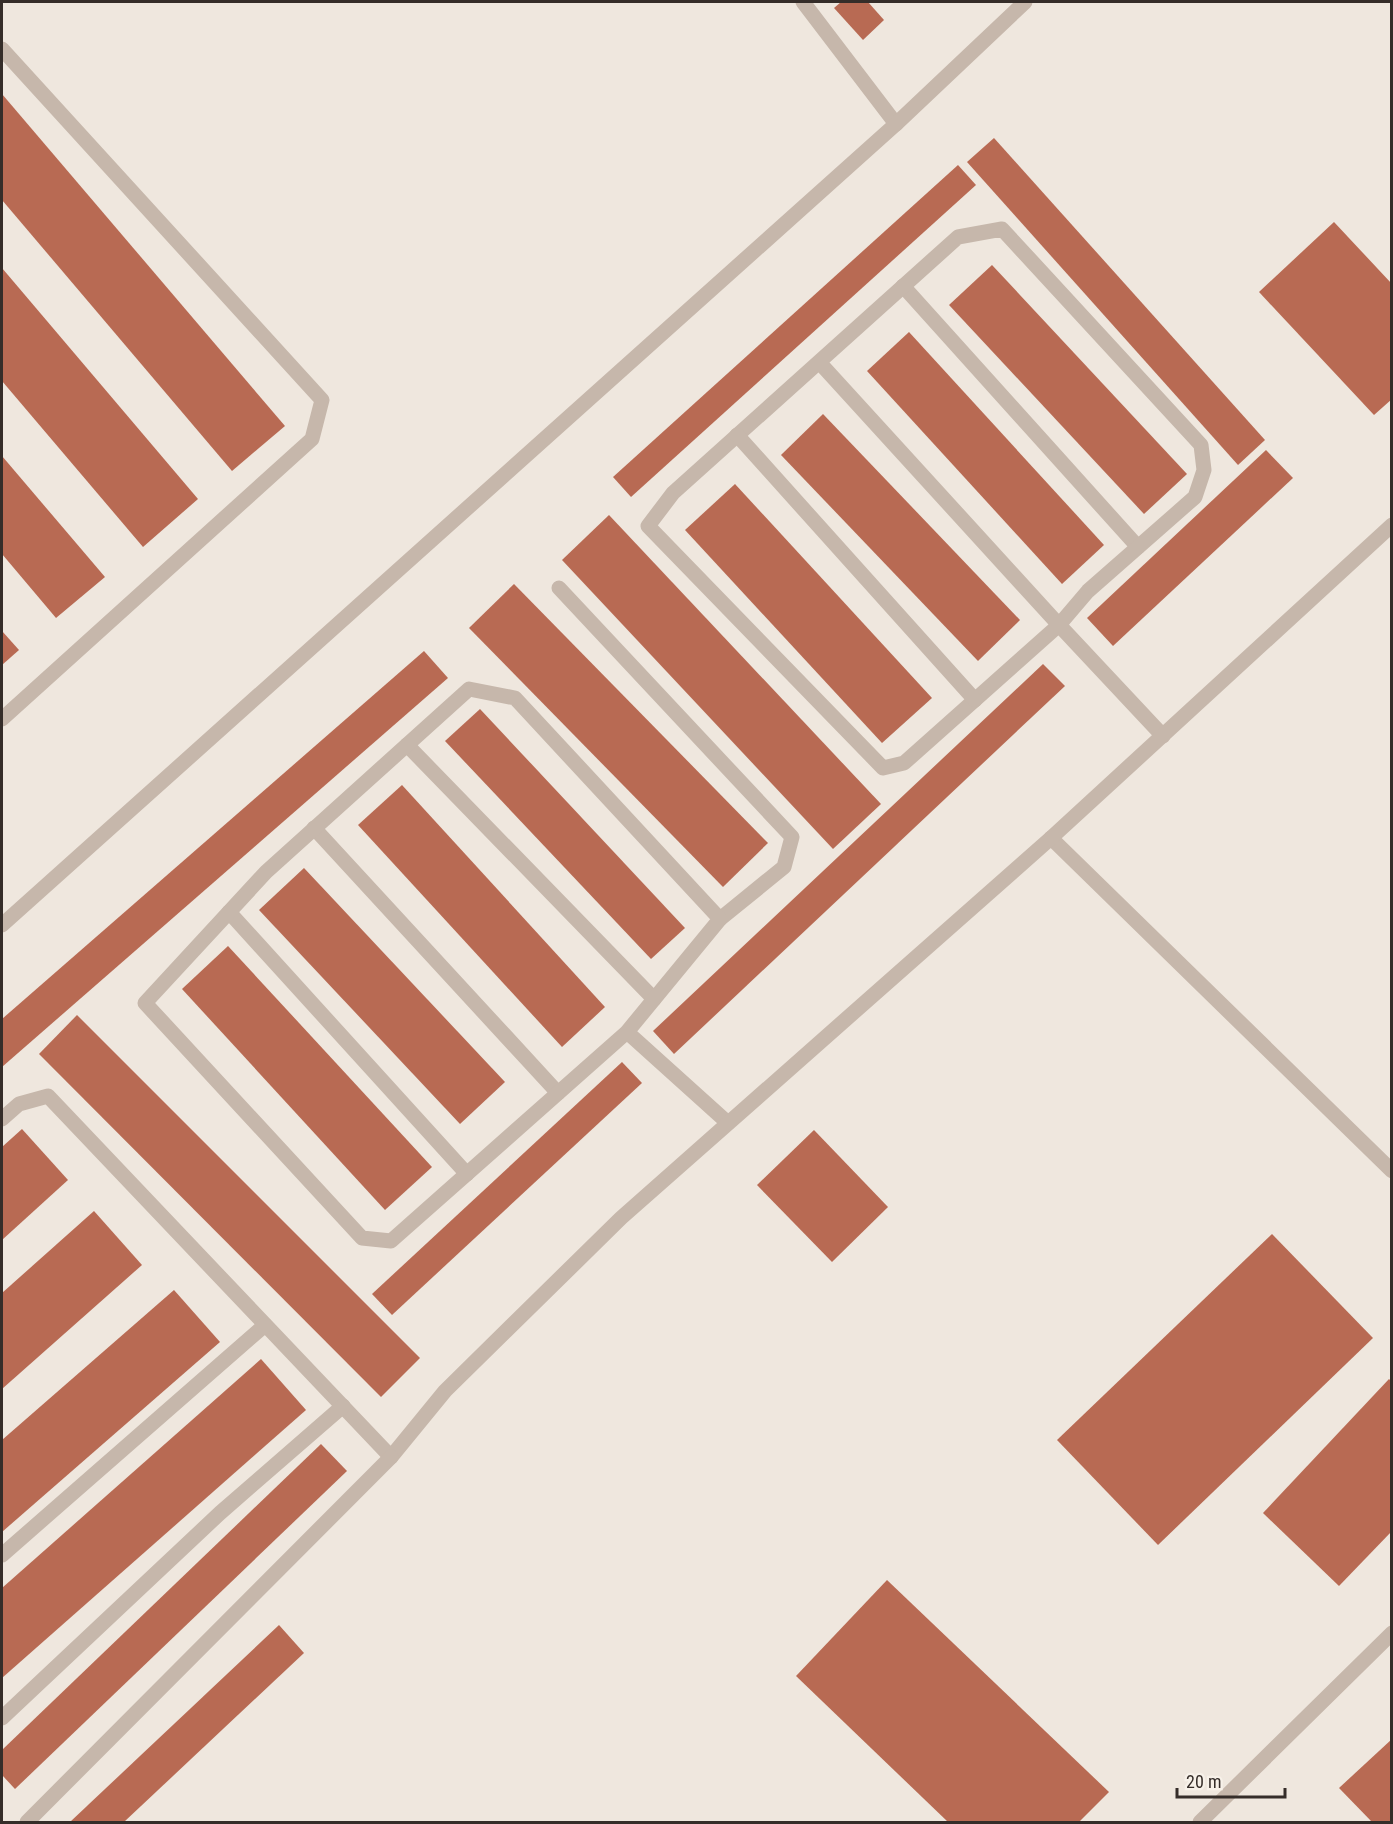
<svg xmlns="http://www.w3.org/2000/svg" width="1393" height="1824" font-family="'Roboto Condensed',sans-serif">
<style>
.building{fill:#b86a53}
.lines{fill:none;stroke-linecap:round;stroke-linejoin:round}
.minor{stroke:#c6b7ab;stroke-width:15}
</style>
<rect width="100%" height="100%" fill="#efe7de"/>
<g class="building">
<path d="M841,2h27l16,18 -21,20 -29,-32z"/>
<path d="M2,94l283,332 -53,45 -230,-271z"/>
<path d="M994,138l271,302 -27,25 -271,-303z"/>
<path d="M958,165l18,20 -345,312 -18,-20z"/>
<path d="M1334,222l58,62v115l-18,16 -115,-123z"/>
<path d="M992,265l195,209 -43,40 -195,-209z"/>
<path d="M2,268l196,231 -55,48 -141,-166z"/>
<path d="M909,332l195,213 -42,39 -195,-213z"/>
<path d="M823,414l197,206 -42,41 -197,-206z"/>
<path d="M1266,450l27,28 -180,168 -26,-28z"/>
<path d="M2,456l103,121 -49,41 -54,-64z"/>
<path d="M735,484l197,214 -50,45 -197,-213z"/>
<path d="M609,515l272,289 -48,45 -271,-289z"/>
<path d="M514,584l254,259 -45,44 -254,-259z"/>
<path d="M2,631l17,19 -17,15z"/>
<path d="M424,651l24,27 -446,389v-48z"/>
<path d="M1043,664l22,22 -391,368 -21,-23z"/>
<path d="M480,709l205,219 -34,31 -206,-218z"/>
<path d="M402,785l203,222 -43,40 -204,-222z"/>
<path d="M304,868l201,214 -45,42 -201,-214z"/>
<path d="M228,946l204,221 -47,43 -203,-221z"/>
<path d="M77,1015l343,343 -39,39 -342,-343z"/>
<path d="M622,1062l20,21 -250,232 -20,-21z"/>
<path d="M22,1129l46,51 -66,60v-93z"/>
<path d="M814,1130l74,77 -56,55 -75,-77z"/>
<path d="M94,1211l48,54 -140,124v-96z"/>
<path d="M1272,1234l101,104 -215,207 -101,-105z"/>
<path d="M174,1290l46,52 -218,190v-92z"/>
<path d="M261,1359l45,51 -304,268v-90z"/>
<path d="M1389,1379l3,3v149l-53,55 -76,-73z"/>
<path d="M321,1444l26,27 -332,318 -13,-14v-25z"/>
<path d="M887,1580l222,212 -30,30h-131l-152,-146z"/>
<path d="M279,1625l25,28 -180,169h-54z"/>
<path d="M1392,1739v83h-20l-33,-34z"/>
</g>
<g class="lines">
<g class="minor">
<path d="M803,2l93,122"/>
<path d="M2,49l320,351 -10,39 -310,280"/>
<path d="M903,286l235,261"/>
<path d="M819,362l240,263 -155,138 -21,5 -235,-242 25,-33 285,-256 44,-8 199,216 3,25 -9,27 -107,94 -29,34 104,111"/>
<path d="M737,435l238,265"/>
<path d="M559,588l233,249 -8,30 -64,52"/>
<path d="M407,745l247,254"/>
<path d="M314,828l244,265"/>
<path d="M1051,838l341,333"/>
<path d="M229,912l238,262"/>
<path d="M2,925l894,-801 129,-122"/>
<path d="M627,1032l93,-113 -205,-221 -46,-9 -203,183 -121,131 217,235 29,3 236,-209 101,91"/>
<path d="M2,1119l17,-15 29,-8 343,361 54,-66 176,-173 430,-380 341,-313"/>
<path d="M2,1555l263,-230"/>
<path d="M2,1718l218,-205 123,-107"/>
<path d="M27,1822l364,-365"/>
<path d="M1200,1822l192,-189"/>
</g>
</g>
<rect width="1393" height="1824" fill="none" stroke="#352d29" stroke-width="6"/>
<path d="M1177 1788v9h108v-9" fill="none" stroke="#352d29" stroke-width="3"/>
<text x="1186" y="1788" font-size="18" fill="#352d29" stroke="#f7f1e9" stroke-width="4.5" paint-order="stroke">20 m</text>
</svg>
